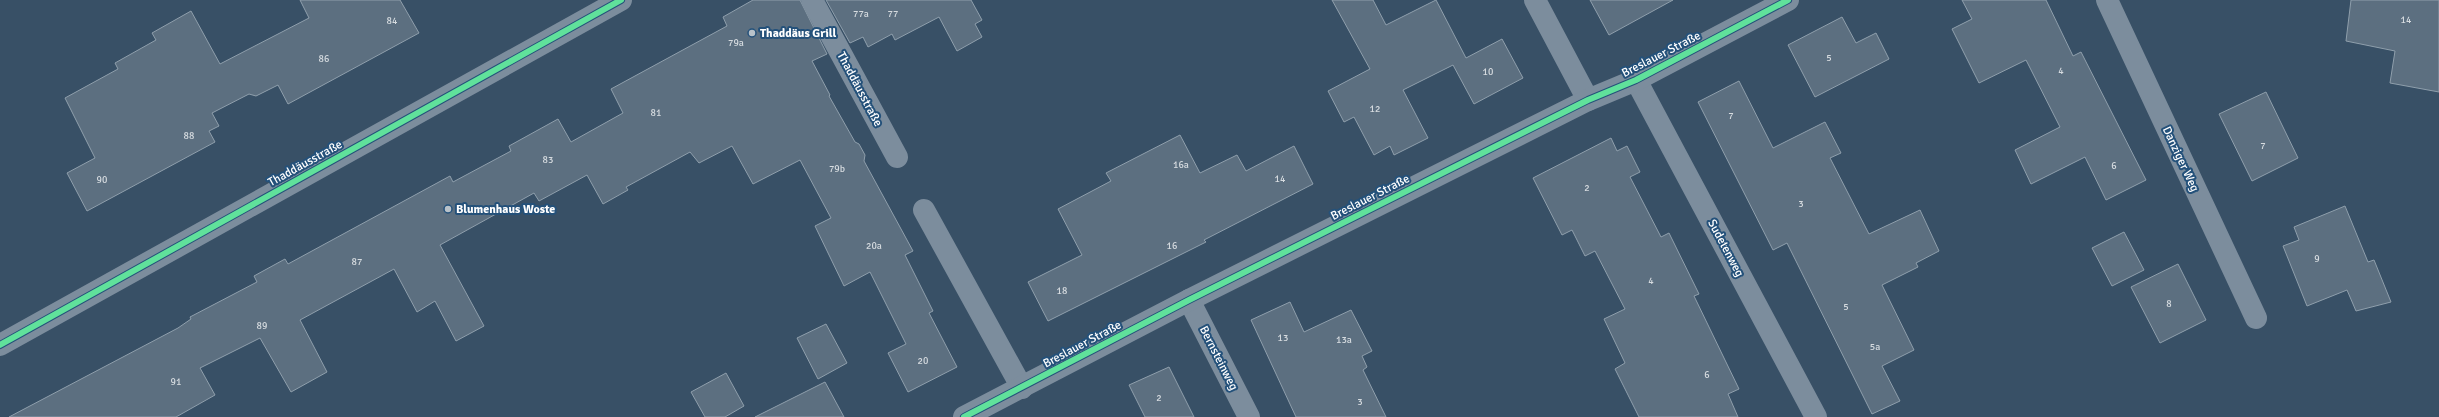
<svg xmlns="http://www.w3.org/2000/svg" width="2439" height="417" font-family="Signika,sans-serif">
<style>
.building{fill:#5c6f80;stroke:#8f9fac}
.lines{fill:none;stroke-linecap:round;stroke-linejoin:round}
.street{stroke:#7c8d9d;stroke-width:22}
.cycleway-casing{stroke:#24517a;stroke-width:8}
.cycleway{stroke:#60e19b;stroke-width:6}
.poi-dot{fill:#b9c2c9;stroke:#24517a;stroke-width:1.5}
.labels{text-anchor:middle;stroke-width:4;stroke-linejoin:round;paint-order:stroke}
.number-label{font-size:10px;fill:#d6dbdf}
.poi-label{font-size:12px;font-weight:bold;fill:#fff;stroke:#24517a;text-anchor:start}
.street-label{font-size:12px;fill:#fff;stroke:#24517a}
</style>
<rect width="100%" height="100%" fill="#385066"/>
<g class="building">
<path d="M300,0h100l19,33 -131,71 -10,-19 -22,11 -7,-2 -37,19 7,13 -10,5 6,11 -128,69 -20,-38 28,-15 -30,-60 53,-29 -3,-6 41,-23 -4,-7 39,-22 29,53 89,-46z"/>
<path d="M753,0h47l27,54 -15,7 18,34 -1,1 26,46 4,2 6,11 -1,6 49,90 -8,4 28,56 -4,2 28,54 -49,25 -20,-39 18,-9 -36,-72 -26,14 -29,-60 16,-8 -31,-58 -47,24 -21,-38 -33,17 -9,-11 -64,35 2,3 -25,14 -16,-29 -48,26 -5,-8 -94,52 44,81 -28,15 -21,-40 -18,11 -23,-43 -94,51 27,52 -36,20 -31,-54 -60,30 15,27 -39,22h-167l169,-89 13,-9 -1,-2 67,-35 -3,-6 31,-17 3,5 162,-88 3,6 58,-31 -2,-5 49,-27 13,23 52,-29 -12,-24 116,-63 -4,-9z"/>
<path d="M826,0h145l11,20 -7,4 7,13 -25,14 -18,-34 -44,23 -3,-6 -24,13 -5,-10 -13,6z"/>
<path d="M1332,0h41l13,25 50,-25 30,58 36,-19 21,39 -49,26 -21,-39 -50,25 25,48 -34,17 -4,-9 -16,9 -20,-38 -10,5 -16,-31 42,-22z"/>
<path d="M1590,0h83l-64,35z"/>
<path d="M1962,0h84l27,56 8,-4 65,128 -40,20 -21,-43 -54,27 -16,-34 45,-23 -34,-67 -47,23 -27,-54 20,-10z"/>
<path d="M2351,0h88v92l-49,-9 5,-32 -49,-10z"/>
<path d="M1842,17l14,26 20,-10 13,26 -74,38 -27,-52z"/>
<path d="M1739,81l34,67 52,-26 16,31 -11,5 39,76 51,-24 19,41 -23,12 2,4 -36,18 32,65 -32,16 18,35 -28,13 -85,-171 -14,7 -75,-148z"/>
<path d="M2266,92l32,66 -46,23 -33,-67z"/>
<path d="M1180,135l20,38 37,-18 9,16 48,-25 19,38 -109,56 2,2 -158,79 -20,-39 54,-27 -24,-46 53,-28 -5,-8z"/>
<path d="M1611,138l6,13 10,-5 13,26 -10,5 31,60 8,-4 30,61 -5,2 45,93 -11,5 10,23h-99l-24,-48 10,-6 -21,-44 21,-10 -30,-58 -10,5 -13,-26 -10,5 -29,-57z"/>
<path d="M2345,206l23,56 6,-2 17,42 -35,9 -9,-21 -40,16 -24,-60 16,-6 -5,-13z"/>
<path d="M2124,232l20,38 -32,16 -20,-38z"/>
<path d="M2178,264l28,56 -46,23 -29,-56z"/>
<path d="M1290,302l14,30 47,-22 21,41 -10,5 5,11 -4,3 23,47h-90l-45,-97z"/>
<path d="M826,324l21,39 -29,16 -21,-41z"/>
<path d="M1169,367l25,50h-49l-16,-32z"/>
<path d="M726,373l18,33 -19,11h-20l-14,-25z"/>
<path d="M825,382l19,35h-89z"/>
</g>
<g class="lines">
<g class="street">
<path d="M812,0l85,157"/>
<path d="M1535,0l53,100"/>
<path d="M2107,0l149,318"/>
<path d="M1636,80l180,337"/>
<path d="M924,210l98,178"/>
<path d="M1189,300l60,117"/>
<path d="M0,345l621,-345"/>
<path d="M964,417l225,-117 399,-200 48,-20 152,-80"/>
</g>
<defs>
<g id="cycleway">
<path d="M0,345l621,-345"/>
<path d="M964,417l225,-117 399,-200 48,-20 152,-80"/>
</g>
</defs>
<use href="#cycleway" class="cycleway-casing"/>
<use href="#cycleway" class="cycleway"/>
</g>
<g class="poi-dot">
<circle cx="752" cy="33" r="4"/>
<circle cx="448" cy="209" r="4"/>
</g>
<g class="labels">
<g class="number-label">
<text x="861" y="17">77a</text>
<text x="893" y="17">77</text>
<text x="2406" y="23">14</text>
<text x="392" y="24">84</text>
<text x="736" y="46">79a</text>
<text x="1829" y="61">5</text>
<text x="324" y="62">86</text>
<text x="2061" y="74">4</text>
<text x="1488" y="75">10</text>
<text x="1375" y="112">12</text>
<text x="656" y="116">81</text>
<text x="1731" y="119">7</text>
<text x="189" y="139">88</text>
<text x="2263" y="149">7</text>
<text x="548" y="163">83</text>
<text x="1181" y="168">16a</text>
<text x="2114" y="169">6</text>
<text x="837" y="172">79b</text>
<text x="1280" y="182">14</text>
<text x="102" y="183">90</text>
<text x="1587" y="191">2</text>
<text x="1801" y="207">3</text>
<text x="874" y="249">20a</text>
<text x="1172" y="249">16</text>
<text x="2317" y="262">9</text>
<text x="357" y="265">87</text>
<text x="1651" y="284">4</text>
<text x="1062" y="294">18</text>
<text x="2169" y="307">8</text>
<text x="1846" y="310">5</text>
<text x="262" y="329">89</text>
<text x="1283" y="341">13</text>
<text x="1344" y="343">13a</text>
<text x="1875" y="350">5a</text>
<text x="923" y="364">20</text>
<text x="1707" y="378">6</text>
<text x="176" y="385">91</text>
<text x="1159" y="401">2</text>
<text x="1360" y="405">3</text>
</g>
<g class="poi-label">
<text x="760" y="37">Thaddäus Grill</text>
<text x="456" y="213">Blumenhaus Woste</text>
</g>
<g class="street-label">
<text transform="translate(1661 54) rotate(-27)" y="4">Breslauer Straße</text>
<text transform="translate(860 89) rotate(62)" y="4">Thaddäusstraße</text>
<text transform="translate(2181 159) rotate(65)" y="4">Danziger Weg</text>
<text transform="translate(305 163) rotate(-29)" y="4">Thaddäusstraße</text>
<text transform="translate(1370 197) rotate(-27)" y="4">Breslauer Straße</text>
<text transform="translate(1726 248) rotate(62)" y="4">Sudetenweg</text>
<text transform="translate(1082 344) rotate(-28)" y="4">Breslauer Straße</text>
<text transform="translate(1219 358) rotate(63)" y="4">Bernsteinweg</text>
</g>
</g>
</svg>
